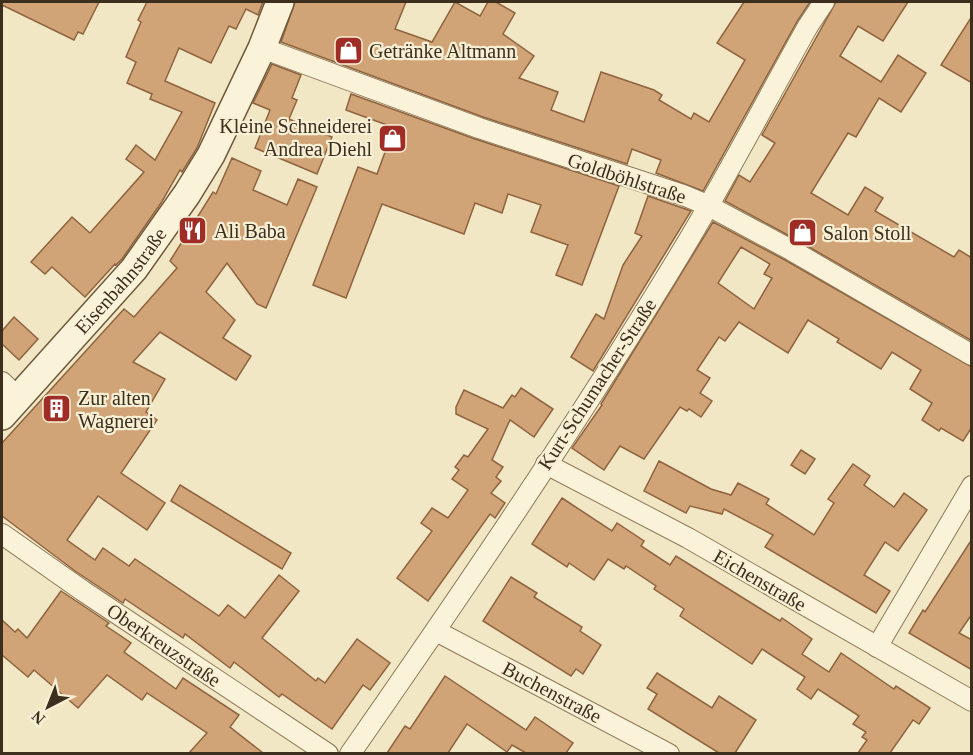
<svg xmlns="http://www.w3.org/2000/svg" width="973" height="755" font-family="'Times New Roman',serif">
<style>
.building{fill:#d1a478;stroke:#8e633e;stroke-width:1.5;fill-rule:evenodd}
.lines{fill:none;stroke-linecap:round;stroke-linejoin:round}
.street-casing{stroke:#8d7959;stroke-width:22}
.secondary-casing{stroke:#6f593c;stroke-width:30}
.street{stroke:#fbf3d9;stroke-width:20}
.secondary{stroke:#fbf3d9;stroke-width:27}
.labels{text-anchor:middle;stroke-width:4.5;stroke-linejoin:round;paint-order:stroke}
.poi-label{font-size:20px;fill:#3c2f1e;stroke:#f8f0d5;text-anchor:start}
.street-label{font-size:20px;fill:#3c2f1e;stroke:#f8f0d5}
</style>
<rect width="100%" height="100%" fill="#f1e7c5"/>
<g class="building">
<path d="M2,2h97l-16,32 -5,-2 -4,8 -72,-35z"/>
<path d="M147,2h116l-5,13 -12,-6 -10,20 -7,-3 -18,37 -32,-15 -14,33 50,22 -18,45 -15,24 -2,-2 -19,33 -39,56 -6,6 -1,-1 -30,33 -33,-30 -7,7 -14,-12 41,-45 18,16 54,-61 -18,-13 10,-14 19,15 27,-48 -32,-13 2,-5 -25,-11 9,-21 -10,-5 15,-35 -3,-2z"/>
<path d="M295,2h111l-11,27 37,13 23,-40 25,14 8,-14h8l19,11 -12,21 31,22 -15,22 39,14 -7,18 33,12 17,-50 53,18 8,5 -3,5 32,19 3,-6 15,9 36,-62 -28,-17 27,-41h66l-12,18 -95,171 -47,-18 5,-13 -29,-11 -5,15 -144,-47 -202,-75z"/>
<path d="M836,2h72l-25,39 -25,-15 -18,30 41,26 17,-27 28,18 -25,39 -22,-14 -23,39 -8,-4 -37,60 37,22 17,-28 18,11 -8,13 79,46 5,-7 13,8v83l-175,-101 -72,-39 14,-26 11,7 25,-39 -13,-8z"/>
<path d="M972,16v67l-31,-18z"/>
<path d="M272,64l29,11 -9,23 5,2 -8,19 43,18 -15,37 -62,-26 15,-38 -17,-7z"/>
<path d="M351,94l124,45 144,47 -37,99 -26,-10 12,-30 -37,-13 10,-27 -33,-11 -6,19 -27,-10 -11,31 -82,-30 -36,94 -33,-13 45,-118 19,7 11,-30 -7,-3 6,-16 -41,-15z"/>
<path d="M232,158l29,13 -8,19 34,15 11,-26 19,8 -51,121 -9,-4 -30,-41 -21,29 29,28 -12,18 28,18 -15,24 -76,-48 -27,30 32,17 -19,33 11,8 -36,53 44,30 -18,27 -49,-34 -31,44 28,20 8,-12 26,18 6,-7 84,57 9,-11 17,13 34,-43 20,16 -37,47 54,43 2,-3 7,5 32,-44 33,24 -20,27 -7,-5 -31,44 -50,-35 -3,3 -45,-35 -4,6 -45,-34 -2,4 -58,-39 -2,4 -48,-32 -73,-55v-73l122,-134 10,8 43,-49 -7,-7 43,-69 3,2z"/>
<path d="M648,196l43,15 -98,160 -22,-14 25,-43 8,5 19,-54 19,-29 -7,-3z"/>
<path d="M713,222l72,38 187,107v60l-9,14 -22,-13 -2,3 -17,-11 10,-17 -22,-14 11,-19 -29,-18 -11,17 -44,-27 2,-3 -31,-19 -20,33 -49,-31 -14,19 -6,-4 -22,33 13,8 -10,15 12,8 -11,16 -12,-8 -2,2 -7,-4 -36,52 -24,-13 -16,24 -32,-22 30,-43 -1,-1zM741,247l29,17 -6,10 8,4 -18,31 -36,-26z"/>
<path d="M14,317l24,22 -19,21 -17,-16v-13z"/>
<path d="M521,388l32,21 -19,28 -24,-17 -18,40 11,7 -7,10 5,4 -10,12 14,10 -10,15 -5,-4 -62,87 -31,-23 35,-47 -11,-8 11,-15 16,10 20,-28 -16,-11 7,-9 -4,-3 9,-12 4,2 20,-28 -32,-15v-7l8,-17 39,18 9,-13 3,2z"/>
<path d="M801,450l14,9 -10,15 -14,-9z"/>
<path d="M659,461l52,28 20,6 7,-12 31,16 -3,5 48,31 20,-32 -6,-4 25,-35 17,12 -6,9 30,22 10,-14 23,17 -29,41 -13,-9 -21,33 26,16 -14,22 -111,-66 8,-12 -49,-26 -2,5 -32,-8 -4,7 -42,-22z"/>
<path d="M180,485l111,68 -9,16 -111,-68z"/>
<path d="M562,498l50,33 5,-8 27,18 -3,5 29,19 6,-9 104,65 2,-3 30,21 -10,15 27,18 12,-19 53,36 2,-3 34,22 -11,16 -6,-4 -23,33h-32l9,-13 -5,-3 4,-5 -13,-8 6,-8 -41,-27 -7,10 -14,-10 8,-12 -43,-28 -10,15 -72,-48 4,-7 -30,-20 2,-3 -30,-20 -2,3 -16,-10 -14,21 -25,-17 -2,4 -35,-23z"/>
<path d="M972,539v75l-13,19 13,7v30l-63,-37 14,-23 2,2z"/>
<path d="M511,577l26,16 -3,4 48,30 -2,4 21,14 -18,29 -7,-5 -5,7 -88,-55z"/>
<path d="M61,591l48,32 -3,3 25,17 -7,9 52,37 7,-11 56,37 -9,12 33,26h-74l18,-20 -60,-40 -5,7 -35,-25 -29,33 -44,-38 -6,7 -26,-22v-35l13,12 3,-3 9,9z"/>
<path d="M657,673l55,35 7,-12 37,24 -21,33h-16l-71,-44 9,-15 -10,-6z"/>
<path d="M445,676l81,54 9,-13 38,26 -7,10h-40l-14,-8 -5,7 -40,-28 -19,29h-61l18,-27 5,3z"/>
</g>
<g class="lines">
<defs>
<g id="street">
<path d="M262,48l217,80 204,67 24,10 84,45 181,105"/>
<path d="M2,382l16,16"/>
<path d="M546,464l142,74 284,163"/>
<path d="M2,534l81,57 245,163"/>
<path d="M436,631l233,123"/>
<path d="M877,647l95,-161"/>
<path d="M350,754c115,-165 228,-331 332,-503 44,-73 84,-150 126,-225l16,-24"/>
</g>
<g id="secondary">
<path id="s1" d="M2,416l132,-147 53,-75 24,-39 51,-107 18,-46"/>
</g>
</defs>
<use href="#street" class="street-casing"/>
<use href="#secondary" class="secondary-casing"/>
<use href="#street" class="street"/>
<use href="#secondary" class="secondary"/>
</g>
<defs>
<symbol id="shop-square" viewBox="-11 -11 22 22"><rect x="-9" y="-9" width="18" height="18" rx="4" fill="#a02d25" stroke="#f8f0d5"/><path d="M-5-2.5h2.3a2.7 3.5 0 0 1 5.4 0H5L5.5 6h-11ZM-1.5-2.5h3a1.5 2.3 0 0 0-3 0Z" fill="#fff"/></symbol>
<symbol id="restaurant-square" viewBox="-11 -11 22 22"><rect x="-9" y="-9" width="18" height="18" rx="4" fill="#a02d25" stroke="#f8f0d5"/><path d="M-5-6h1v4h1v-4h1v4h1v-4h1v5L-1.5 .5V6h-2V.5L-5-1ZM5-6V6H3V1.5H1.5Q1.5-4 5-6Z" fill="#fff"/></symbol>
<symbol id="building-square" viewBox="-11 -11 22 22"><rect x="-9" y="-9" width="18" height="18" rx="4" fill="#a02d25" stroke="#f8f0d5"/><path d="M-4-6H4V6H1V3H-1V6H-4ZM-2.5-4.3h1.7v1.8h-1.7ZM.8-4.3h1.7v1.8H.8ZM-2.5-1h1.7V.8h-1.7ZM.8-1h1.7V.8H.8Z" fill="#fff"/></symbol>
</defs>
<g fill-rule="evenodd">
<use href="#shop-square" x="332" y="34" width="33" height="33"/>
<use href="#shop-square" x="376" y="122" width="33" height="33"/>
<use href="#restaurant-square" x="176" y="214" width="33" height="33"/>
<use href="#shop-square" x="786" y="216" width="33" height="33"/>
<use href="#building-square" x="40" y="392" width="33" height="33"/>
</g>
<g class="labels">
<g class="poi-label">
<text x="369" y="58">Getränke Altmann</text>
<text x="372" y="133" text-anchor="end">Kleine Schneiderei<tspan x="372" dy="23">Andrea Diehl</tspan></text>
<text x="214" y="238">Ali Baba</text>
<text x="823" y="240">Salon Stoll</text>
<text x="78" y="405">Zur alten<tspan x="78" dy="23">Wagnerei</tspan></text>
</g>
<g class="street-label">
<text transform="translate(627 178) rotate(18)" y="7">Goldböhlstraße</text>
<text dy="7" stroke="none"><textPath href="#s1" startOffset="180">Eisenbahnstraße</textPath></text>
<text transform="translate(597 384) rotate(-57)" y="7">Kurt-Schumacher-Straße</text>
<text transform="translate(760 580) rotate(30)" y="7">Eichenstraße</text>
<text transform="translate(164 645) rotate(34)" y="7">Oberkreuzstraße</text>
<text transform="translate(552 692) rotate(28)" y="7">Buchenstraße</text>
</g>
</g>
<rect width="973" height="755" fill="none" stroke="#3c2f1e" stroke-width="6"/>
<g transform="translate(48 707) rotate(222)" stroke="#f8f0d5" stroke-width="4.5" paint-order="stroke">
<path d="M0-4.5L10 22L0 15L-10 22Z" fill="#3c2f1e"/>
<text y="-9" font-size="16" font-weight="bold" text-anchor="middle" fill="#3c2f1e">N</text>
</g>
</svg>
